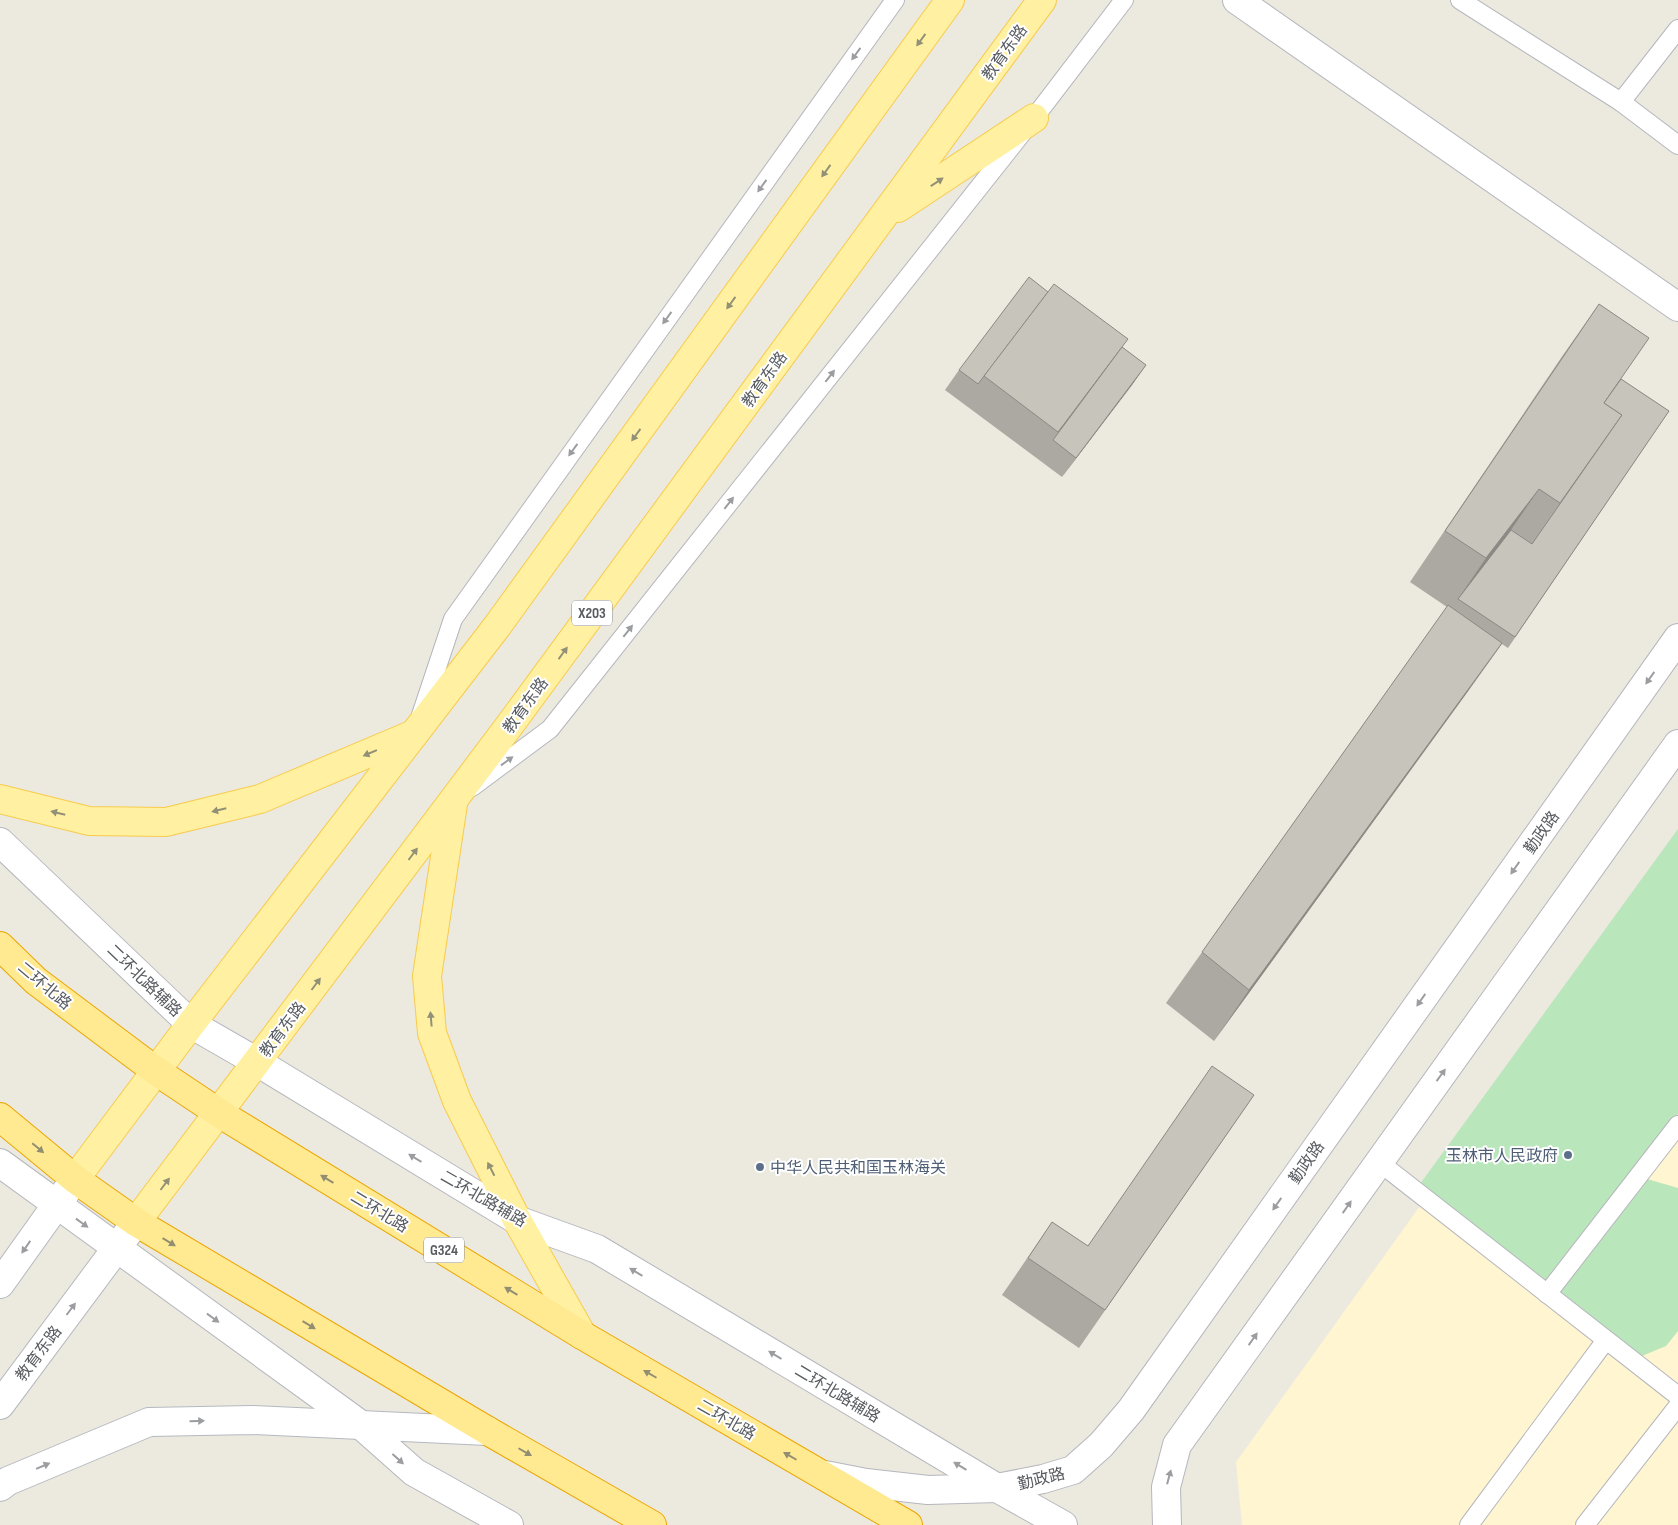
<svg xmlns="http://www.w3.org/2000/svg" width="1678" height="1525" font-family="'Sofia Sans Condensed','Noto Sans SC',sans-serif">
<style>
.commercial{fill:#fff5d1}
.green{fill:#b9e6ba}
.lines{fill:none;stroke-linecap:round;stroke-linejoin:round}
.service-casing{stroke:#b5b7bd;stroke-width:20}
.tertiary-casing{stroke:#b5b7bd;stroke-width:30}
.secondary-casing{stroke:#b5b9bf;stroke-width:30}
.primary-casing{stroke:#f8cb4c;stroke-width:30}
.trunk-casing{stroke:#eba600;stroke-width:30}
.service{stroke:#fff;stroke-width:18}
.tertiary{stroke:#fff;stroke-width:28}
.secondary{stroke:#fff;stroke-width:28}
.primary{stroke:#fff1a1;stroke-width:28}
.trunk{stroke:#ffea92;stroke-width:28}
.wall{fill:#aba9a2}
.shaded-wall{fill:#8b8984}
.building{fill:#c7c4bc;stroke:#8b8984}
.oneway{fill:#929077}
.oneway2{fill:#9b9da0}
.oneway3{fill:#928e72}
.service-dot{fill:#5c6f8a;stroke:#fff;stroke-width:2}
.labels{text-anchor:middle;stroke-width:4;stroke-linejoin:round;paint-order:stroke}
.shield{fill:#fff;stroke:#8a8d90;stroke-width:1}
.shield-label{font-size:15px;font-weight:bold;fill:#585c61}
.street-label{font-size:16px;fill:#585c61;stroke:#fff}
.service-label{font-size:16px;fill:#4e5e75;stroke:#fff;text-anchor:end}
</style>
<rect width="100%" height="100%" fill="#ece9df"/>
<path class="commercial" d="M1678,847v678h-436l-6,-63z"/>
<path class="green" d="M1678,829v285l-48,60 48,14v143l-12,15 -24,10 -57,-42 -165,-130z"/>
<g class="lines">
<defs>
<g id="service">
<path d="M1460,0l161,102 57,-73"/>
<path d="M1621,102l57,43"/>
<path d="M421,715l32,-96 442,-619"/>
<path d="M472,787l78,-58 484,-611 90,-118"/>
<path d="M1379,1162l299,234"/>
<path d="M1547,1294l131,-169"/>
<path d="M1469,1525l137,-185"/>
<path d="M1585,1525l93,-119"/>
</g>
<g id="tertiary">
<path d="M1237,0l441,307"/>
<path d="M0,842l191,182 66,38 260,158 80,29 400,239 66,37"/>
<path d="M0,1163l361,262 53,47 95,53"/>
<path d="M825,1475l41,8 62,7 69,-2 46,-9 30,-9 28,-25 30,-35 547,-772"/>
<path d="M1167,1525l-1,-38 11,-42 501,-701"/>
</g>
<g id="secondary">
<path d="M0,1284l75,-105"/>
<path d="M0,1405l136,-183"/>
<path d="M0,1487l8,-6 141,-59 103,-2 236,11"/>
</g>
<g id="primary">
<path d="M898,208l136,-90"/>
<path d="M0,799l89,22 77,1 94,-23 154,-65"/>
<path d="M453,804l-26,172 5,57 25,68 60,119 65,115"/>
<path d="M75,1179l116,-155 307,-399 452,-625"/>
<path d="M136,1222l376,-500 530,-722"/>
</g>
<g id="trunk">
<path d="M0,946l36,35 120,90 63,42 363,222 326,190"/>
<path d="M0,1117l75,62 61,43 352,209 164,94"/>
</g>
</defs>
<use href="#service" class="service-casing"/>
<use href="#tertiary" class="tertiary-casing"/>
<use href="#secondary" class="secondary-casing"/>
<use href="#primary" class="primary-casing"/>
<use href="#trunk" class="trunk-casing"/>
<use href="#service" class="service"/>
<use href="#tertiary" class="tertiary"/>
<use href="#secondary" class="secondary"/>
<use href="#primary" class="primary"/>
<use href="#trunk" class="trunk"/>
</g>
<g class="wall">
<path d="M1599,304l22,75 48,32 -161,237 -6,-4 -36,50 -252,347 -48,-38 281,-396 -37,-25 153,-227z"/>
<path d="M1122,347l24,18 -14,20 -70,92 -117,-87 14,-20z"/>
<path d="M1254,1095l-175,253 -77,-53 50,-73 35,24z"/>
</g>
<g class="shaded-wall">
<path d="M1146,365l-14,20 -70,92 14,-19z"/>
<path d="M1539,489l-35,51 -46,59 28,-41z"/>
<path d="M1502,643l-36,51 -252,347 35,-51z"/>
</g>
<g class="building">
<path d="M1029,277l19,15 -70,92 -19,-14z"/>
<path d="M1054,284l74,55 -70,93 -74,-56z"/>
<path d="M1599,304l50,34 -45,65 18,12 -62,88 -21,-14 -53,69 -41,-27z"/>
<path d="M1122,347l24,18 -70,93 -23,-18z"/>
<path d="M1621,379l48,32 -154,226 -57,-38 53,-69 21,14 90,-129 -18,-12z"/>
<path d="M1448,605l54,38 -253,347 -47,-38z"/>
<path d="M1212,1066l42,29 -149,215 -77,-52 24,-36 36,24z"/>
</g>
<defs><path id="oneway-solid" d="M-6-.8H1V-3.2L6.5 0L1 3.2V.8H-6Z" transform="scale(1.25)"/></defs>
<g class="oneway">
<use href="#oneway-solid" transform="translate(921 40) rotate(126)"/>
<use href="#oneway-solid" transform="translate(826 171) rotate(126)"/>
<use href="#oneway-solid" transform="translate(937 182) rotate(-33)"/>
<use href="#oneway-solid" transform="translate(731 303) rotate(126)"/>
<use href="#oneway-solid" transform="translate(636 435) rotate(126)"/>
<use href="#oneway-solid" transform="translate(563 653) rotate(-54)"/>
<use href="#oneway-solid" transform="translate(370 753) rotate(157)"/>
<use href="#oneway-solid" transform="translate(219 810) rotate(166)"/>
<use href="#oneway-solid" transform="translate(58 813) rotate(-166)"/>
<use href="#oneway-solid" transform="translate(413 854) rotate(-53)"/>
<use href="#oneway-solid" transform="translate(316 984) rotate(-53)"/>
<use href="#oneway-solid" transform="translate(431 1019) rotate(-95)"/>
<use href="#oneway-solid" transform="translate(491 1169) rotate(-117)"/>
<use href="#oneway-solid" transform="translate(165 1184) rotate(-53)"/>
</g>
<g class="oneway2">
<use href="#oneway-solid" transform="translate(856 54) rotate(126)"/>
<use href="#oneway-solid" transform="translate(762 186) rotate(126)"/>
<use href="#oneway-solid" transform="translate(667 318) rotate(126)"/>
<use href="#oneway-solid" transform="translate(830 376) rotate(-52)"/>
<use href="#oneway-solid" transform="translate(573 450) rotate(126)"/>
<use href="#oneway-solid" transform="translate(729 503) rotate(-52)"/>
<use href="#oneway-solid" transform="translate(628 631) rotate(-52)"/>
<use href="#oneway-solid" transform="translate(1650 678) rotate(125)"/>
<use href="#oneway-solid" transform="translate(507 761) rotate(-36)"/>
<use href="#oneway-solid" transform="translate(1515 868) rotate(125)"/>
<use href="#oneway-solid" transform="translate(1421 1000) rotate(125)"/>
<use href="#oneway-solid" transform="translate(1441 1075) rotate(-54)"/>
<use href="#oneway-solid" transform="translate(415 1158) rotate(-149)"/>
<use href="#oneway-solid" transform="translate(1277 1204) rotate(125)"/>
<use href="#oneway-solid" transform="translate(1347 1207) rotate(-55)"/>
<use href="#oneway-solid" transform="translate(82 1223) rotate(36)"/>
<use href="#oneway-solid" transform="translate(26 1247) rotate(125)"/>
<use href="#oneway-solid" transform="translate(636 1272) rotate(-149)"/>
<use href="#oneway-solid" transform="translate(71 1309) rotate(-53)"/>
<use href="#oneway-solid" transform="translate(213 1318) rotate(36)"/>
<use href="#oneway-solid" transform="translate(1253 1339) rotate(-55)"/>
<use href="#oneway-solid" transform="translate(775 1355) rotate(-149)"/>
<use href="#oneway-solid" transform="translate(197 1421) rotate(-1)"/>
<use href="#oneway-solid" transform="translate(398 1459) rotate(42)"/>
<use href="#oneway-solid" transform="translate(43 1466) rotate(-23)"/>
<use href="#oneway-solid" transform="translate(960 1466) rotate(-149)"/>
<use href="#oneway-solid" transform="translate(1169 1477) rotate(-75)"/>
</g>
<g class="oneway3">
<use href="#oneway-solid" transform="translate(38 1148) rotate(40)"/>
<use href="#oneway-solid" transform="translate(327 1179) rotate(-149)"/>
<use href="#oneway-solid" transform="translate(169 1242) rotate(31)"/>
<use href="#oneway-solid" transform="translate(511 1291) rotate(-149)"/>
<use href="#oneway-solid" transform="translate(309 1325) rotate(31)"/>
<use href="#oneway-solid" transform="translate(650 1374) rotate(-150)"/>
<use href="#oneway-solid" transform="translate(525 1452) rotate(30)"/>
<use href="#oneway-solid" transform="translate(790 1456) rotate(-150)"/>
</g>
<g class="service-dot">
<circle cx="1568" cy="1155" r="5"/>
<circle cx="760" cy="1167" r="5"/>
</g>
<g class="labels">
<g class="shield">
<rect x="572" y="600.5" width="40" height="25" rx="4"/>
<rect x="424" y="1237.5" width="40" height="25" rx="4"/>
</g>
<g class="shield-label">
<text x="592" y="618">X203</text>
<text x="444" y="1255">G324</text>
</g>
<g class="street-label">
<text transform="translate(1004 52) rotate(-54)" y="6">教育东路</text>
<text transform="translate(764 379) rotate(-54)" y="6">教育东路</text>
<text transform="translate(525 705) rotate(-54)" y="6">教育东路</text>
<text transform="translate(1541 832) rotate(-55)" y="6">勤政路</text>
<text transform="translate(145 980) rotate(44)" y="6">二环北路辅路</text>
<text transform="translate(45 985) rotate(40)" y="6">二环北路</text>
<text transform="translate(282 1029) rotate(-53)" y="6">教育东路</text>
<text transform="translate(1306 1162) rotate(-55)" y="6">勤政路</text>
<text transform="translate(484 1198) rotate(30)" y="6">二环北路辅路</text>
<text transform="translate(380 1211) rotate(31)" y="6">二环北路</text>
<text transform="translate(38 1353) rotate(-53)" y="6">教育东路</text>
<text transform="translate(838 1393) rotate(31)" y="6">二环北路辅路</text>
<text transform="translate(727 1419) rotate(30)" y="6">二环北路</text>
<text transform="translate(1041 1478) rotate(-14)" y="6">勤政路</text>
</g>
<g class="service-label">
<text x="1558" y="1161">玉林市人民政府</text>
<text x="770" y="1173" text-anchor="start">中华人民共和国玉林海关</text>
</g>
</g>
</svg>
